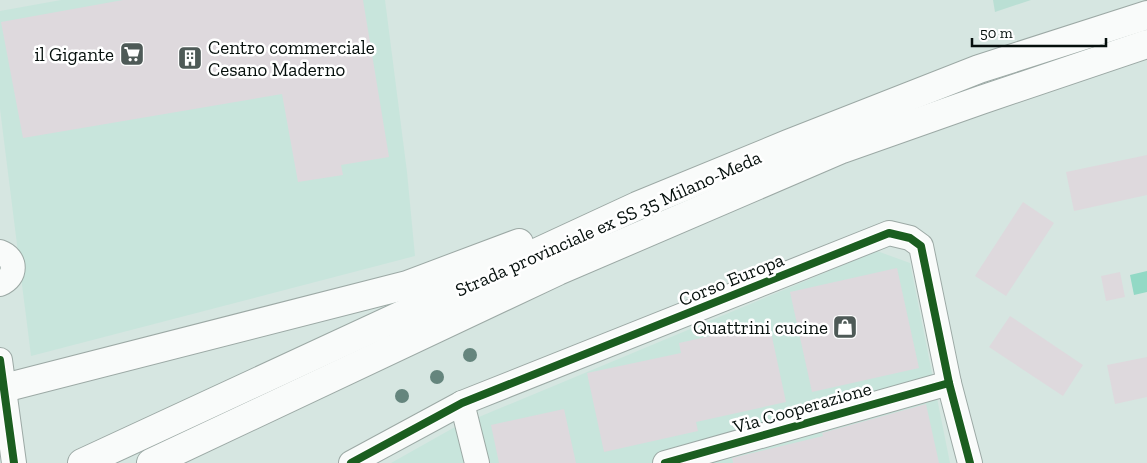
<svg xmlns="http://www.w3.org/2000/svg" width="1147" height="463" font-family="'Zilla Slab',serif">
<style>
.built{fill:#c8e5dc}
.green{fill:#badfd4}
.water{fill:#92d9c5}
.building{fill:#ded9dd}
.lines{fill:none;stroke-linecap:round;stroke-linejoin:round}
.minor-casing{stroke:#9ca9a5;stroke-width:26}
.highway-casing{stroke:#9ca9a5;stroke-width:30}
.minor{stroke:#f9fbfa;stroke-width:24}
.highway{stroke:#f9fbfa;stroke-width:28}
.cycleway-casing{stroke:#fff;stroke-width:11}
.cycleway{stroke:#1b5e20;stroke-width:8}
.tree{fill:#65857d}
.labels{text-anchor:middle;stroke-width:5;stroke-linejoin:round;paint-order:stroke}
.poi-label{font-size:19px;fill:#050f0c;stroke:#fff;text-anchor:end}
.street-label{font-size:19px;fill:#050f0c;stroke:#fff}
</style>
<rect width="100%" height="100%" fill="#d6e6e1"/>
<g class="built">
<path d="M61,0h324l22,172 8,84 -384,100 -31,-247v-98z"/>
<path d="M877,251l33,12 40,200h-559l64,-36z"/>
</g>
<path class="green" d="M993,0h38l-36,12z"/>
<path class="water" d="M1147,271v21l-13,3 -4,-20z"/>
<g class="building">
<path d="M123,0h240l26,157 -48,8 2,10 -45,7 -16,-88 -259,44 -22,-116z"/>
<path d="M1147,155v40l-73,16 -8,-39z"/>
<path d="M1023,202l31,21 -48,73 -31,-20z"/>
<path d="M897,268l22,100 -107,24 -22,-100z"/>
<path d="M1120,272l5,25 -19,4 -5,-25z"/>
<path d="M1010,316l73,49 -20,31 -74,-49z"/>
<path d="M769,323l17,79 -90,20 2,9 -94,21 -17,-79 94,-20 -2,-10z"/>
<path d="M1147,357v40l-32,7 -8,-39z"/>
<path d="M926,404l13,59h-206l-1,-5 91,-22 -1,-3z"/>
<path d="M564,409l12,54h-77l-8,-38z"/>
</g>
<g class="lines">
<defs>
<g id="minor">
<path d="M0,252c17,6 17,25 0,32"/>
<path d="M0,360l14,103"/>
<path d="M462,403l15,60"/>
<path d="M351,463l111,-60 427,-170 21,5 11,8 28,137 21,80"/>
<path d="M665,463l284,-80"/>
</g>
<g id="highway">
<path d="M4,388l403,-103 112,-42"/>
<path d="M82,463l555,-257 151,-62 191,-75 168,-54"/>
<path d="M151,463l407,-192 284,-122 139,-49 166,-56"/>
</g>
</defs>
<use href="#minor" class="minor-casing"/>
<use href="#highway" class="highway-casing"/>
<use href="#minor" class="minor"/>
<use href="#highway" class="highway"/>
<defs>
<g id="cycleway">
<path d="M0,360l14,103"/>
<path d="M351,463l111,-60 427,-170 21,5 11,8 28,137 21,80"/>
<path d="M665,463l284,-80"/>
</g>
</defs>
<use href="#cycleway" class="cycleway-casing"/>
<use href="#cycleway" class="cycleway"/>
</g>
<g class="tree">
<circle cx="470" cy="355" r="7"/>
<circle cx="437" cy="377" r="7"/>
<circle cx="402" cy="396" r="7"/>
</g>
<defs>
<symbol id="supermarket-square" viewBox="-11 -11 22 22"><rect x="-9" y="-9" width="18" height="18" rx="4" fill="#4e5a57" stroke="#fff"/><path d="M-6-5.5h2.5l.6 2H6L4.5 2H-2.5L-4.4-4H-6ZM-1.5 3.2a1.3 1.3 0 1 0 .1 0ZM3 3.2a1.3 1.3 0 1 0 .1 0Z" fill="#fff"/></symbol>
<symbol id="building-square" viewBox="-11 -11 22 22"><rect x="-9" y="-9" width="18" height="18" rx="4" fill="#4e5a57" stroke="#fff"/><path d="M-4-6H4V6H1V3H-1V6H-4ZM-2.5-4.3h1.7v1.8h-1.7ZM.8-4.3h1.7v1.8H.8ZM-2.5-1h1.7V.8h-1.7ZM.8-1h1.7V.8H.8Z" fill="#fff"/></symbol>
<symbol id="shop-square" viewBox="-11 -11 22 22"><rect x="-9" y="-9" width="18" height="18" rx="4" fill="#4e5a57" stroke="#fff"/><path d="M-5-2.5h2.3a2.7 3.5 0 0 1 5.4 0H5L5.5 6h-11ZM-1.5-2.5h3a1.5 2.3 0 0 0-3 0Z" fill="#fff"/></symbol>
</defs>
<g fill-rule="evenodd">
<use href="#supermarket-square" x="118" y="40" width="28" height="28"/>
<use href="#building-square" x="176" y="44" width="28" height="28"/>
<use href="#shop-square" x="831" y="313" width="28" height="28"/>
</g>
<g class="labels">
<g class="poi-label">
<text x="208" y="54" text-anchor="start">Centro commerciale<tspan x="208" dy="22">Cesano Maderno</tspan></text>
<text x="114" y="61">il Gigante</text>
<text x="828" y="334">Quattrini cucine</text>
</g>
<g class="street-label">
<text transform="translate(608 223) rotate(-24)" y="7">Strada provinciale ex SS 35 Milano-Meda</text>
<text transform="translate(731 279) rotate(-22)" y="7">Corso Europa</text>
<text transform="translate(802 407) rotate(-16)" y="7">Via Cooperazione</text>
</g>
</g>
<path d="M972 38v8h134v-8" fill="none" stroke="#050f0c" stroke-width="2.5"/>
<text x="980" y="38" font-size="15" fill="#050f0c" stroke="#ffffff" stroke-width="4" paint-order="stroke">50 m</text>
</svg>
